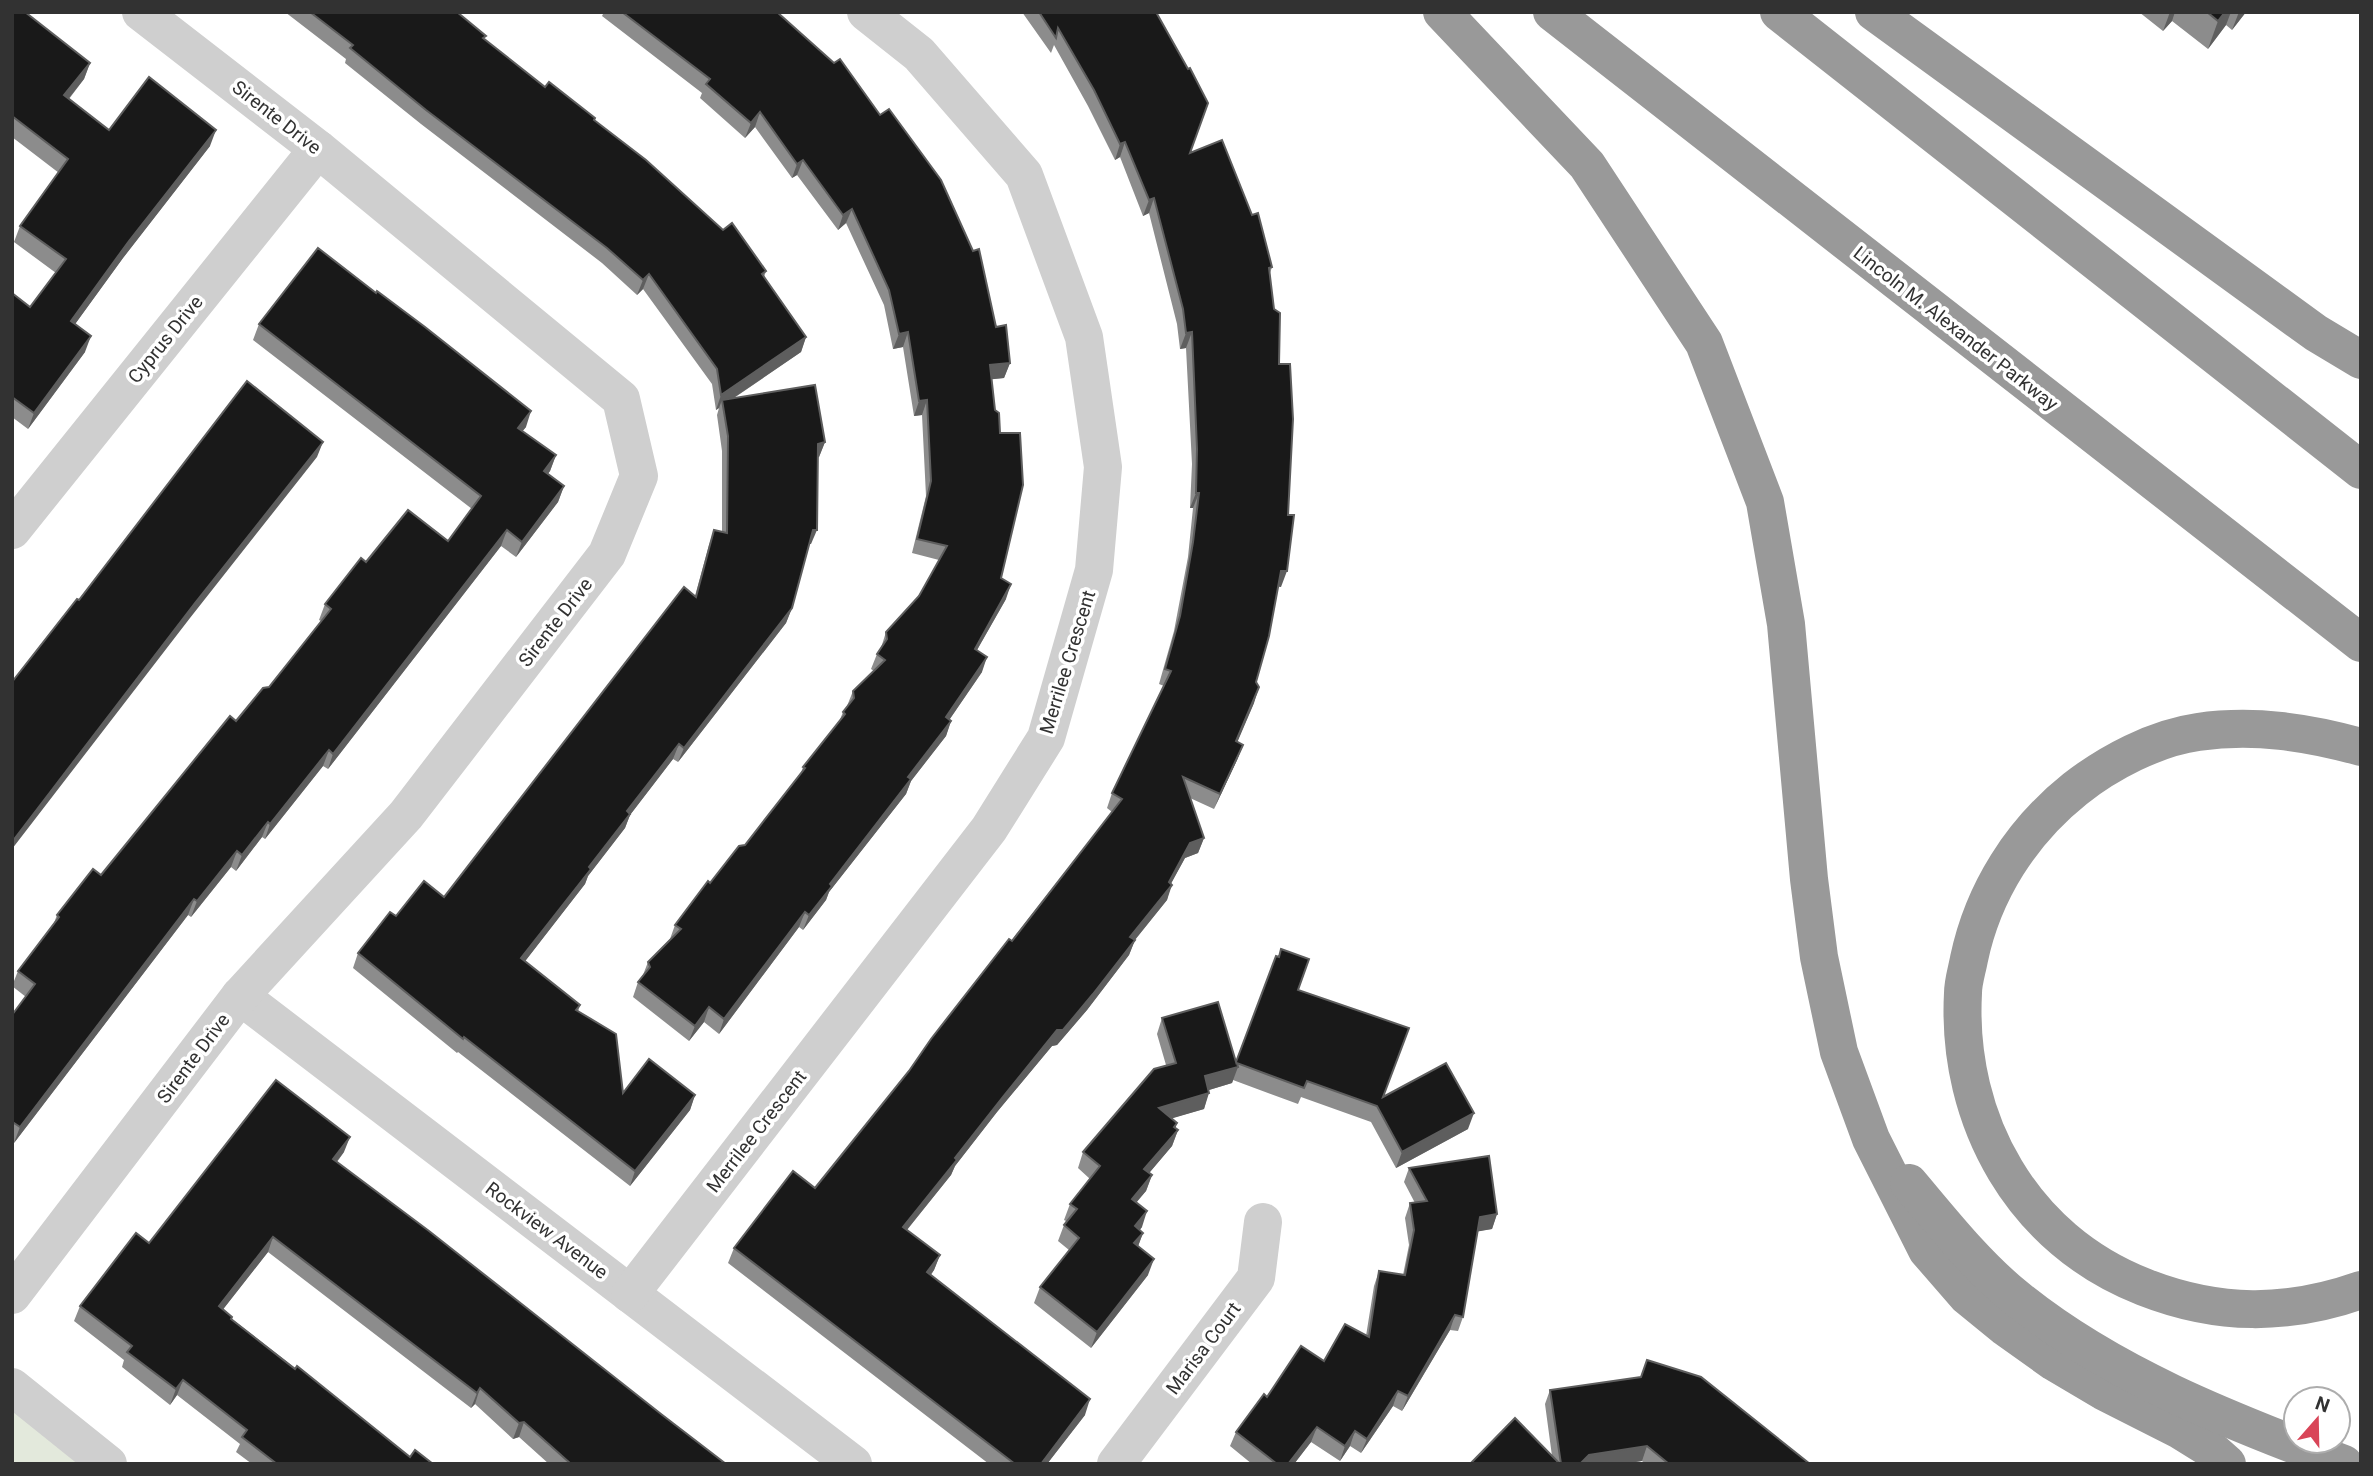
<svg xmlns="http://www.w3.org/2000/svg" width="2373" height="1476" font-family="Roboto,sans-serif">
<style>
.green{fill:#e3e9dc}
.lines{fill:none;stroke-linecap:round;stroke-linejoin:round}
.street{stroke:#cfcfcf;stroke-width:38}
.highway{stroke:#999;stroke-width:38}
.wall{fill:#8c8c8c}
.shaded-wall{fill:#5e5e5e}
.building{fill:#191919;stroke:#5e5e5e;stroke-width:2}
.labels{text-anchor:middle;stroke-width:7;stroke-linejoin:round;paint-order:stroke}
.street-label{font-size:19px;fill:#323232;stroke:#fff}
</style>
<rect width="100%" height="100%" fill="#fff"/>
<path class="green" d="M12,1388l95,76h-95z"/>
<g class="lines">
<g class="street">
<path d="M12,530l306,-381"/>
<path d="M240,996l613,468"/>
<path d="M630,1294l359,-465 57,-91 48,-168 9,-103 -19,-130 -60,-162 -105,-121 -53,-42"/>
<path d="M12,1295l228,-299 166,-181 201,-261 32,-78 -18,-77 -303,-250 -177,-137"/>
<path d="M12,1387l96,77"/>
<path d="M1116,1464l140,-186 7,-56"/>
</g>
<g class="highway">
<path d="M1442,12l145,153 117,178 61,159 21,122 23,255 10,78 20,95 32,87 56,111 40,46 38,31 49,35 49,29 77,39 29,18 18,16"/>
<path d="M1552,12l809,631"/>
<path d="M1779,12l582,458"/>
<path d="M1874,12l442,321 45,27"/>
<path d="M2361,747c-54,-15 -107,-23 -163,-15 -43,6 -90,31 -123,57 -54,43 -92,103 -106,170 -2,11 -6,23 -6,34 -7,128 60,247 181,294 74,29 143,29 217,3"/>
<path d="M1909,1183c33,39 65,80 105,113 95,78 216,125 330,168"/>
</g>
</g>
<g class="wall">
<path d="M12,12l78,51 -6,16 -15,20 40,31 101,16 -87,112 -48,66 10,28 -57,77 -16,-12v-124l18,14 26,-34 -42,-31 6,-16 39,-53 -47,-36z"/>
<path d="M285,12h172l27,27 61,48 49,33 172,151 -2,6 42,60 -5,15 -67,46 91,44 -6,15 -2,1 -6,86h-2l-17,64 -6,15 -108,139 -5,-3 -43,56 -5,13 -37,48 -3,8 -60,77 55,44 -2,7 45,81 72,2 -5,15 -60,76 -172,-134 -1,1 -104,-85 5,-15 38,-37 48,-19 251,-301 14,-51 5,-15 8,2v-81l-5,-36 2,-7 -3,2 -4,-26 -69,-95 -6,6 -35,-32 -181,-139 -76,-61 1,-4z"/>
<path d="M601,12h176l219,315 14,36 -6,15 -12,1 9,199 5,21 -29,51 5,22 -33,48 2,1 -5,15 -35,45 -5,13 -77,98 -3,8 -23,30 -4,-3 -80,107 -15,-12 -15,19 -56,-44 5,-15 5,-7 5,-13 22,-23 5,-14 35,-42 35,-38 56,-72 2,-6 36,-45 4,-10 4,-6 6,-15 21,-20 -3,-2 6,-15 4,-6 5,-16 33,-36 20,-36 -27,-7 14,-57 -4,-81 -8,1 -11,-69 -10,2 -9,-44 -38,-82 -8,7 -41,-55 -5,3 -37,-51 -10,11 -45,-40 2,-5 -100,-77 1,-2z"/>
<path d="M1022,12h124l44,141 82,114 -2,6 9,91 2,223 -3,-1 -22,96 -2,21 -17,39 6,3 -6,15 -23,49 -24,-11 14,40 -6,15 -13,5 -14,25 -4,17 -32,40 -6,15 -42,55 -30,35 -5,1 -55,66 -42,54 -4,9 -44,55 33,25 -6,15 -3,5 154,140 -38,49h-58l-261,-201 6,-15 81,-60 94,-117 203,-259 -5,-4 5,-15 52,-107 -5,-2 15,-53 14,-74 5,-49h-3l2,-44 -6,-116 -6,1 -3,-25 -28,-111 -6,3 -23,-59 -5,3 -27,-54 -34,-61 -3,8z"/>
<path d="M2139,12h107l-14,18 -6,-5 -18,24 -36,-28 -9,10z"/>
<path d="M376,293l150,134 -4,4 34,24 -6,16 -2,3 16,12 -6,16 -42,55 -15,-11 -173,223 -5,-3 -58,73 -3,-2 -26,34 -5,-4 -40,50 -3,-2 -174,228 -2,-2v-126l14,-18 -14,-11 6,-15 36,-48 3,-8 44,-40 135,-154 33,-34 52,-66 -2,-1 6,-16 41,-42 82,-21 24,-32 -219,-169 6,-16z"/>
<path d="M1298,990l85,107 85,32 -72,39 -25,-46 -70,-25 -3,7 -65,-24 -1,3 -23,7 -5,19 -32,9 5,5 -2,5 3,2 -6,16 -23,27 3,2 -6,16 -10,11 6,25 -2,3 3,3 -5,13 10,29 -57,73 -57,-45 6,-16 29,-37 -11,-9 6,-16 2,-4 -2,-1 6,-16 20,-25 -12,-11 5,-16 83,-87 -9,-31 5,-16 74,44z"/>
<path d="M344,1152l-7,10 389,302h-177l-30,-27 -6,2 -38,-35 -4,4 -203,-156 -45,57 9,8v2l178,138 23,7h-181l-16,-12 4,-8 -63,-49 -7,10 -48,-38 2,-7 -50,-39 6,-15 69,-63z"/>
<path d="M1409,1168l88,46 -5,15 -14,2 -15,86 -5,14 -8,-1 -48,81 -9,-5 -32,47 -11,-7 -10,15 -29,-19 -17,22h-42l-22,-18 6,-14 31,-35 99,-61 8,-50 5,-15 24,4 6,-30 -4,-27 5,-15h5l-11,-21z"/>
<path d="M1647,1360l163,104h-165l-3,-3 -19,3h-153l82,-8 -7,-52 5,-14 91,-13z"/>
</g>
<g class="shaded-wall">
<path d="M2170,12h5l-3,9 -9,10z"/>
<path d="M2225,12h6l-5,13 -18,24 10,-28z"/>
<path d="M2239,12h7l-14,18z"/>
<path d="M90,63l-6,16 -26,33 6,-17z"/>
<path d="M760,112l-5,15 -10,11 6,-15z"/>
<path d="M216,130l-6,16 -87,112 -58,80 6,-17 58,-80z"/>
<path d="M1125,142l-5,15 -5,3 5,-16z"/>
<path d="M803,160l-6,15 -5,3 5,-14z"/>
<path d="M1154,198l-5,15 -6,3 6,-16z"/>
<path d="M852,209l-6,14 -8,7 5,-15z"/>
<path d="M649,274l-6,15 -6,6 6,-15z"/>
<path d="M908,332l-5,15 -10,2 6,-15z"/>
<path d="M1192,332l-6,16 -6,1 6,-16z"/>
<path d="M91,336l-6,16 -57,77 6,-16z"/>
<path d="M806,337l-5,15 -78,53 -1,-5 -3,8 -3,2 5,-15z"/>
<path d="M1010,363l-6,15 -19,2 5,-15z"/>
<path d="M927,400l-5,15 -8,1 5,-15z"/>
<path d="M531,411l-5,16 -13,16 5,-15z"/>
<path d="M323,442l-6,15 -127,161 -178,231v-7l183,-239z"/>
<path d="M825,442l-6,15 -7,1 6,-14z"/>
<path d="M556,455l-6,16 -12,15 6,-15z"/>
<path d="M564,486l-6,16 -42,55 6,-15z"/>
<path d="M1196,493h3l-6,15h-3z"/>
<path d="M507,530l-6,16 -173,223 5,-15z"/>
<path d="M813,530h4l-6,14h-4z"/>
<path d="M1281,571h6l-6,16 -6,-1z"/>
<path d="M1011,584l-5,15 -37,65 6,-15z"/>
<path d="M792,608l-6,15 -108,139 6,-14z"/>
<path d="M987,657l-5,15 -41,60 5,-15z"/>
<path d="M1259,687l-5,16 -23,54 5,-16z"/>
<path d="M951,721l-5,15 -35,45 -5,13 -77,98 -3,8 -23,30 6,-15 21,-31 78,-107z"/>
<path d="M679,744l-6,15 -43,56 -5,13 -37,48 -3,8 -69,89 5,-15 106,-147z"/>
<path d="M1243,745l-6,15 -23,49 6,-15z"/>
<path d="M329,750l-6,16 -58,73 5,-15z"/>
<path d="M268,822l-6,15 -26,34 6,-16z"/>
<path d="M1204,838l-6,15 -13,5 -19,35 6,-8 -5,15 -42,52 5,-15 39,-55 21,-39z"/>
<path d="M237,851l-6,16 -40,50 6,-16z"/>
<path d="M194,899l-6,16 -174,228 6,-16z"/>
<path d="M805,912l-6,15 -80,107 5,-15z"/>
<path d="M1135,940l-6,15 -42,55 -30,35 -5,1 -55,66 -42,54 -4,9 -54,67 6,-15 52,-69 102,-128z"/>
<path d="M709,1007l-5,15 -15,19 6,-15z"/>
<path d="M1238,1067l-6,16 -33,10 6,-17z"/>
<path d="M1209,1093l-5,16 -51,15 6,-16z"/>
<path d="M695,1095l-5,15 -60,76 5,-15z"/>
<path d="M1474,1113l-6,16 -72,39 6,-16z"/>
<path d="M1177,1123l-4,13 5,-6 -6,16 -33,39 5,-16z"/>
<path d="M350,1137l-6,15 -17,22 6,-15z"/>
<path d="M1152,1175l-6,16 -20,24 6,-16z"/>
<path d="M1147,1211l-5,16 -13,15 6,-16z"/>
<path d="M1497,1214l-5,15 -17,3 5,-15z"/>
<path d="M1143,1233l-6,16 -3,-6z"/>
<path d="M273,1237l-5,15 -54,69 5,-15z"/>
<path d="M940,1255l-6,15 -13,17 6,-15z"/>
<path d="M1154,1259l-6,16 -57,73 6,-16z"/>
<path d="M1455,1315l-5,15 -48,81 6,-15z"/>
<path d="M183,1380l-6,15 -7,10 6,-16z"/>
<path d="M480,1388l-5,16 -4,4 6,-15z"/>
<path d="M1398,1391l-5,15 -32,47 6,-14z"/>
<path d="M1090,1399l-5,16 -38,49h-6z"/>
<path d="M524,1422l-5,15 -6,2 6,-16z"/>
<path d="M1317,1427l-6,15 -17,22h-6z"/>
<path d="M1355,1431l-5,15 -10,15 5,-15z"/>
<path d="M1647,1446l-5,15 -19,3h-43l9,-9z"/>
</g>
<g class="building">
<path d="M12,12h13l65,51 -26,32 45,35 40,-53 67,53 -87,111 -58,80 20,15 -57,77 -22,-16v-104l18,14 36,-48 -46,-33 48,-67 -56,-43z"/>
<path d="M310,12h147l29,24 -3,2 62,49 4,-5 46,36 -1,2 52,40 77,70 9,-7 34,48 -4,3 44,63 -85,58 -4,-26 -68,-95 -6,6 -36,-32 -181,-138 -76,-62 3,-3z"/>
<path d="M622,12h155l57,51 6,-4 40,56 9,-6 52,71 32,71 6,-2 17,78 10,-2 4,38 -20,2 5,45 4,3 1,20h20l3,52 -22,93 10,6 -36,65 12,8 -41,60 5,4 -43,56 3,2 -81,105 2,2 -23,29 -4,-3 -81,107 -15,-12 -14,19 -57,-44 12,-15 -2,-5 33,-33 -6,-4 33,-44 2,2 29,-37 6,-1 60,-77 -2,-1 42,-53 -2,-2 11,-14 -1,-7 32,-31 -8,-6 10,-15 -1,-7 33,-36 28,-50 -30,-7 14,-58 -4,-81 -8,1 -11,-69 -9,2 -10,-44 -37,-81 -9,6 -40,-55 -6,4 -37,-52 -9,11 -45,-39 4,-5z"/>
<path d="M1039,12h117l32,57 2,-1 18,35 -18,50 32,-13 30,75 6,-2 14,54 -3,1 5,41 6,4 -1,51h11l3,55 -5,96h6l-7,56h-6l-12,65 -13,46 3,5 -23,54 7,4 -23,49 -37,-17 21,61 -14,5 -21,39 3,3 -42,52 5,3 -42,54 -30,36h-6l-54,67 -48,61 2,2 -54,67 37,28 -13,17 163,127 -49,65h-26l-281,-216 59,-77 22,17 94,-117 22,-32 78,-100 3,2 110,-142 -10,-6 59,-122 -6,-2 15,-53 13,-74 6,-49h-3l1,-44 -5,-117 -6,1 -3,-24 -29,-111 -5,2 -24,-58 -5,2 -26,-54 -36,-62 -2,10z"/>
<path d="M2207,12h18l-7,9z"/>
<path d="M318,248l58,45 1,-2 48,36 106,84 -13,17 38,27 -12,16 20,15 -42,56 -15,-12 -174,224 -4,-4 -59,74 -2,-2 -26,33 -5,-4 -40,50 -3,-2 -174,228 -6,-4 -2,2v-110l23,-31 -17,-13 41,-54 -2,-2 36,-46 8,6 129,-159 6,5 27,-33 6,-1 62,-78 -6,-5 36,-46 5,4 42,-52 40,31 33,-45 -222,-172z"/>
<path d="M247,381l76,61 -128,161 -183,239v-160l65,-83 2,1z"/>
<path d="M815,385l10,57 -7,2 -1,86h-4l-21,78 -108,140 -5,-4 -52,67 3,3 -41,53 2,2 -70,89 59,47 -4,5 40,24 7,59 26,-34 46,36 -60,76 -171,-134 -1,2 -105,-86 32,-41 6,4 28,-35 20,16 240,-310 12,10 18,-67 13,3 1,-97 -6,-36z"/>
<path d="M1281,949l28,10 -11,31 111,38 -26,69 63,-34 28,50 -72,39 -25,-46 -70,-25 -3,7 -67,-25 1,4 -33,9 4,17 -50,15 18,15 -3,4 4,3 -34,39 8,6 -20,24 15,12 -12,15 8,7 -9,10 20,16 -57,73 -57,-45 39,-49 -15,-13 13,-16 -7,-5 30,-38 -17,-14 71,-83 22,-6 -14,-45 56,-16 18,60 40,-106 3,1z"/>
<path d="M276,1080l74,57 -17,22 96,72 232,183 65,50h-155l-47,-42 -5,1 -39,-35 -3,5 -204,-156 -54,69 13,11 -1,2 64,50 2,-3 113,91 5,-7 18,14h-156l-35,-27 5,-7 -64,-50 -7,9 -49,-37 5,-6 -52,-40 56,-73 13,10z"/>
<path d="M1489,1156l8,58 -17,3 -17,100 -8,-2 -47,81 -10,-5 -31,48 -12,-8 -10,15 -28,-19 -29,37h-11l-41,-32 28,-38 3,3 34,-51 23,15 21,-37 24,13 10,-66 26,4 9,-45 -4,-27 17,-2 -18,-33z"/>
<path d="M1647,1360l54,17 109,87h-141l-22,-18 -58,9 -9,9h-19l-11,-74 91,-13z"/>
<path d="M1515,1418l45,46h-90z"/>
</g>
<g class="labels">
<g class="street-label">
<text transform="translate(277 117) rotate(38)" y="7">Sirente Drive</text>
<text transform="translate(1956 328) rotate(38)" y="7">Lincoln M. Alexander Parkway</text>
<text transform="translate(165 339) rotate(-51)" y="7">Cyprus Drive</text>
<text transform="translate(555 622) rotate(-52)" y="7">Sirente Drive</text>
<text transform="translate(1067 662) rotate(-73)" y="7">Merrilee Crescent</text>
<text transform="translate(193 1058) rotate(-53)" y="7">Sirente Drive</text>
<text transform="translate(756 1131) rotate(-52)" y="7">Merrilee Crescent</text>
<text transform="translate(547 1230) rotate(37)" y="7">Rockview Avenue</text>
<text transform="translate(1203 1348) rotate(-53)" y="7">Marisa Court</text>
</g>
</g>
<rect width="2373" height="1476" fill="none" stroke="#323232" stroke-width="28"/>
<g transform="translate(2317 1420) rotate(20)"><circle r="33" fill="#ffffff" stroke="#adadad" stroke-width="2"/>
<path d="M0-5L12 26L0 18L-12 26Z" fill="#d94558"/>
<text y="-10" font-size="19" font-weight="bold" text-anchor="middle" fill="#323232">N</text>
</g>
</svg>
